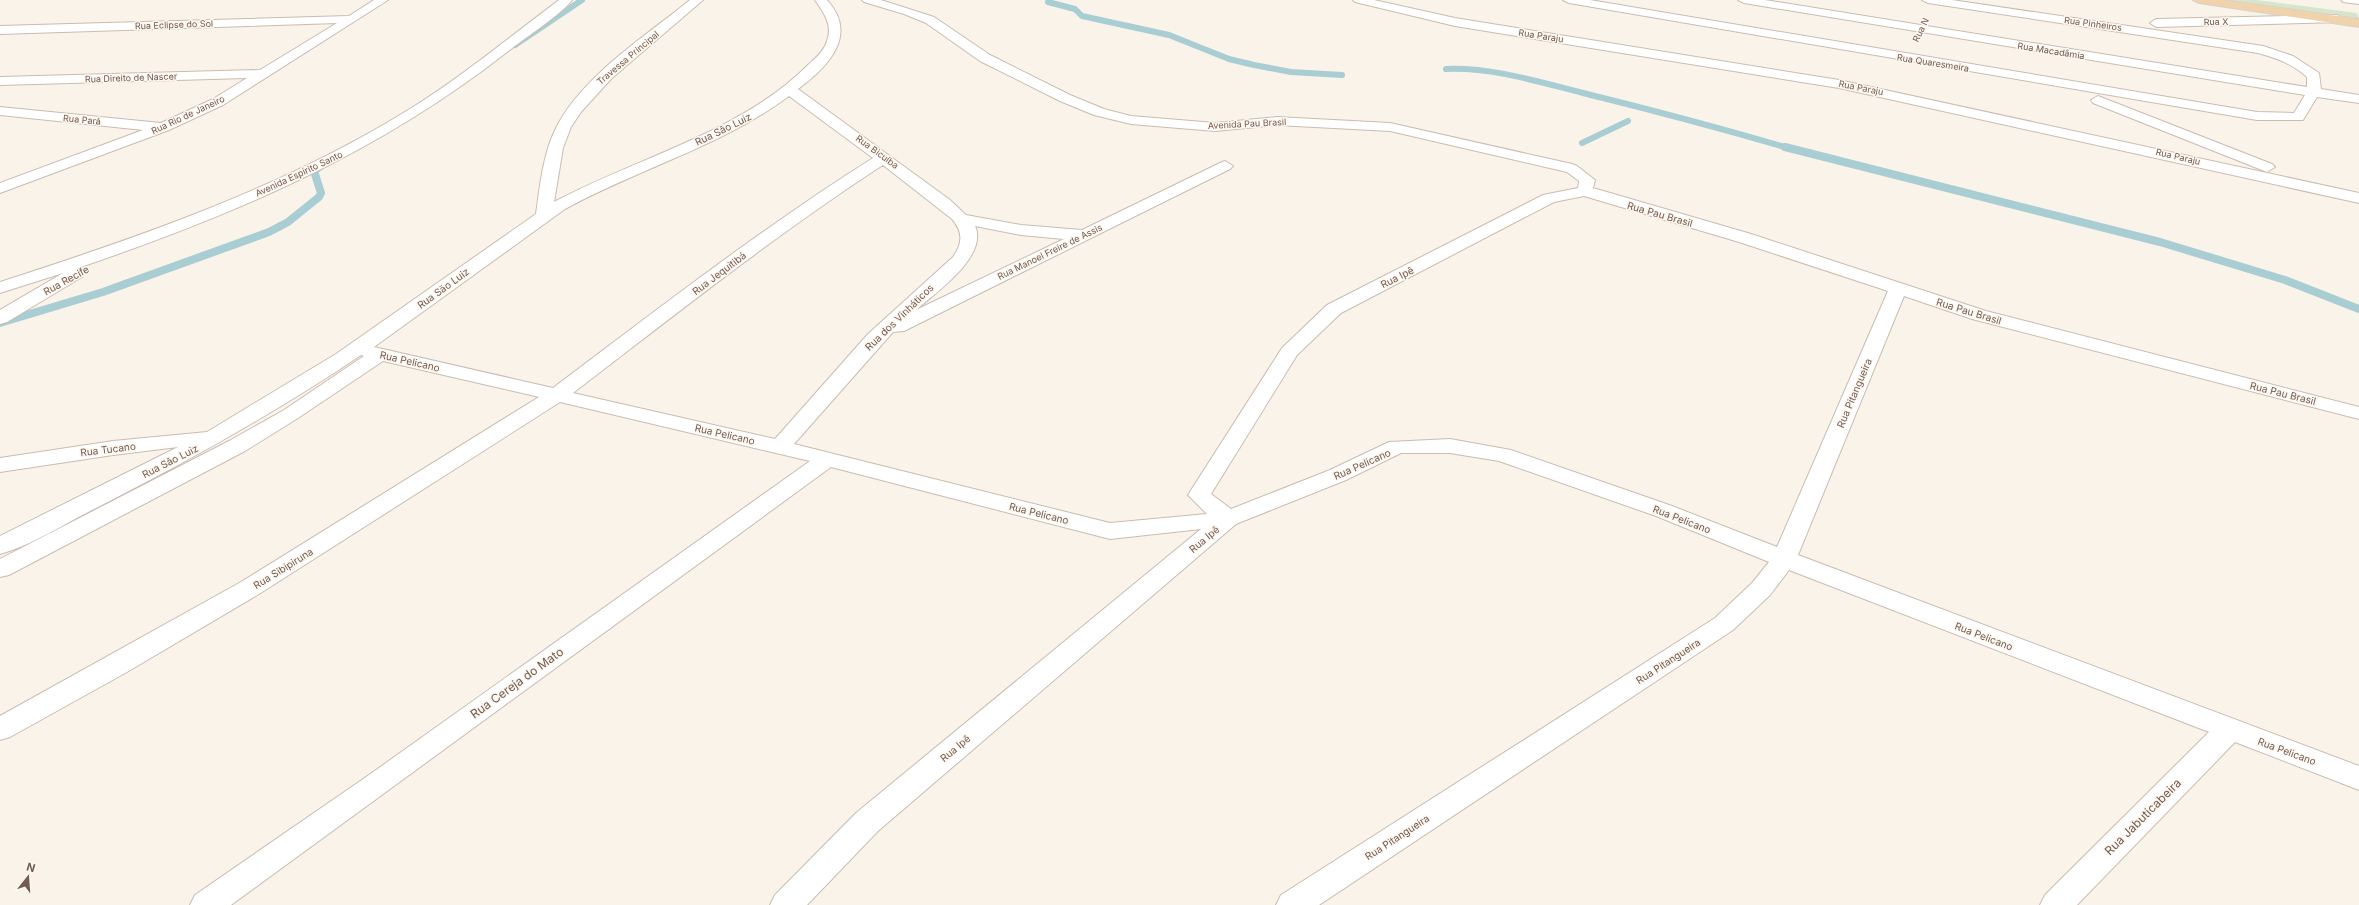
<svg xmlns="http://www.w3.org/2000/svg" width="2359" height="905" font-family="Inter,sans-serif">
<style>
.green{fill:#d7e6ca}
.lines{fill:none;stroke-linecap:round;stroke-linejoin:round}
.stream-far1{stroke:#a8cdd2;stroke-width:6}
.stream{stroke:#a8cdd2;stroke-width:8}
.minor-casing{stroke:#cbbbb1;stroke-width:2}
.major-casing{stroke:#d8d1ce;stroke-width:2}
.minor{fill:#fff;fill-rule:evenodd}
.major{fill:#f0d3ab;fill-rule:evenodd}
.labels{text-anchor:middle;stroke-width:3;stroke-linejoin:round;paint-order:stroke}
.far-street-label{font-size:9px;fill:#725b50;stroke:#fdf7f0}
.street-label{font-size:10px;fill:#725b50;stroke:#fdf7f0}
.near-street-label{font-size:12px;fill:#725b50;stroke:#fdf7f0}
</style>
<rect width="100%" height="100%" fill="#faf3ea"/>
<path class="green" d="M2215,0h42l100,13 2,6z"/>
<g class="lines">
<g class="stream-far1">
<path d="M1048,2l27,7 7,7 87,19 60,24 25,6 37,7 51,3"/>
<path d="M515,45l67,-45"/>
<path d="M1446,69c46,-2 93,13 137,24 69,17 137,35 205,55"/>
<path d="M1582,143l46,-22"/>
</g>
<g class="stream">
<path d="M1785,147l375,95 125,38 74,29"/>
<path d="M0,323l103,-31 166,-60 19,-10 31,-25 2,-4 -7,-22 9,-7"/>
</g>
<defs>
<g id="minor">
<path d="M374,0h14l-165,105 -54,25 -169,63v-10l143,-53 -143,-15v-8l161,16 52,-24 34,-21 -247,7v-8l260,-7 77,-47 -337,11v-8l349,-10z"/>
<path d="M559,0h13c-9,13 -47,38 -61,49 -133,105 -275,165 -433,219l7,5 -3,4 -75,45 -7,2v-14l63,-37 -63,20v-11c143,-46 285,-95 413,-175 51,-32 98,-71 146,-107z"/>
<path d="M690,0h13l-92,79 -30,33 -10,15 -8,21 -9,54c82,-44 185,-69 252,-135 8,-8 18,-15 21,-26 6,-16 -3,-28 -12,-41h12c32,35 1,67 -29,89l152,111 16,15 55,10 61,5 138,-67 5,-2 8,5 -3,3 -326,162 -11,1 -99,112 316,79 97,-9 -19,-19 94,-147 45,-43 216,-110 35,-7 1,-7 -12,-9 -177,-41 -113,-6 -62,6 -84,-7 -37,-9 -34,-14 -80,-40 -54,-38 -22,-9 -40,-12 -2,-2h19l53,17 56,38 80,40 34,14 27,7 84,7 62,-6 113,6 182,41 5,2 18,14 -2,8 158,46 235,77 373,96v12l-387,-100 -68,-23 -106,259 561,211v24l-124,-48 -158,163h-37l5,-10 164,-163 -420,-162 -19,25 -37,35 -414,275h-43l5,-10 434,-277 37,-35 17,-21 -113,-46 -157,-55 -49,-8h-49l-55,27 -110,44 -358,307 -71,74h-37l5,-10 81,-82 345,-284 -91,10 -279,-72 -600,438h-41l5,-10 174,-120 441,-314 -250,-59 -301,192 -132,78 -117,65 -10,3v-24l241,-134 298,-185 -156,-36 -85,57 -53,33 -236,124 -9,2v-18l229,-118 55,-31 80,-54 -3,-1c-84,57 -173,106 -263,152 -29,14 -67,39 -98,47v-18l178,-89 -65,8 -113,17v-14l113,-17 94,-9 129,-78 200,-140c4,-29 7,-60 20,-86 26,-52 90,-92 134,-128zM789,96l84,62c-111,70 -215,151 -320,230l-179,-41 191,-138c73,-40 157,-63 224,-113zM883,165l69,54c11,13 11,24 1,38l-85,77 -93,105 -202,-46c102,-78 202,-158 310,-228zM1584,196l155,46 149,49 -111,256 -105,-41 -161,-56 -61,-11 -61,3 -59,28 -99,39 -20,-15 86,-139 44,-42 213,-111zM975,226l46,9 43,4 -148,71c19,-17 73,-54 59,-84z"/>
<path d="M1353,0h21l81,18 384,62 520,113v10l-520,-115 -384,-62 -100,-24z"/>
<path d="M1563,0h27l667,112 37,1 11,-18 -561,-92 -6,-3h27l542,87v-10c-14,-13 -31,-19 -49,-24l-330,-50 -6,-3h30l311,46 30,10 26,17 2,16 38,6v8l-42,-6 -14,23h-46l-688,-117z"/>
<path d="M2341,0h18v4l-16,-2z"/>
<path d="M2337,15l6,4 -2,3 -185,5 -6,-4 6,-4z"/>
<path d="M2098,96l174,68 3,3 -8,5 -5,-2 -169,-67 -2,-3z"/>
</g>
<path id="major" d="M2193,0h30l136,19v8l-160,-24z"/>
</defs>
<use href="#minor" class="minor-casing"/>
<use href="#major" class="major-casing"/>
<use href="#minor" class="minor"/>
<use href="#major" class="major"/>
</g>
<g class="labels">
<g class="far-street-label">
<text transform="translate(2216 22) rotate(-1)" y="3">Rua X</text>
<text transform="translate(2093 24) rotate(8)" y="3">Rua Pinheiros</text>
<text transform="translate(174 25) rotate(-2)" y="3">Rua Eclipse do Sol</text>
<text transform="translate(1921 30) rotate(-64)" y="3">Rua N</text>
<text transform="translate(1541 36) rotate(9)" y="3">Rua Paraju</text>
<text transform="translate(2051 51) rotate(9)" y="3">Rua Macadâmia</text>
<text transform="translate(628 58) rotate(-40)" y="3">Travessa Principal</text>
<text transform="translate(1933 63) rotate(9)" y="3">Rua Quaresmeira</text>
<text transform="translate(131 78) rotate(-2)" y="3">Rua Direito de Nascer</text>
<text transform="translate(1861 88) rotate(11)" y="3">Rua Paraju</text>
<text transform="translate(188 115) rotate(-25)" y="3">Rua Rio de Janeiro</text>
<text transform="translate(82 120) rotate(5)" y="3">Rua Pará</text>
<text transform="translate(1247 124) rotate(-3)" y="3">Avenida Pau Brasil</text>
<text transform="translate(877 152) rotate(36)" y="3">Rua Bicuíba</text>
<text transform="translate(2178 157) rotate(13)" y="3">Rua Paraju</text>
<text transform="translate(299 174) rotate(-25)" y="3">Avenida Espírito Santo</text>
<text transform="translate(1050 252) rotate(-26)" y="3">Rua Manoel Freire de Assis</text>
</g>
<g class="street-label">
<text transform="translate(723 129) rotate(-26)" y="4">Rua São Luiz</text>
<text transform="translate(1660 214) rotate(16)" y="4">Rua Pau Brasil</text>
<text transform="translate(719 273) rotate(-37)" y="4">Rua Jequitibá</text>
<text transform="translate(1397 277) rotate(-27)" y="4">Rua Ipê</text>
<text transform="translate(66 280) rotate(-29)" y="4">Rua Recife</text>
<text transform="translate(443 288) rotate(-36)" y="4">Rua São Luiz</text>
<text transform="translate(1969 311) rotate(17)" y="4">Rua Pau Brasil</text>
<text transform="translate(899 317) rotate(-44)" y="4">Rua dos Vinháticos</text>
<text transform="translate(410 361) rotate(13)" y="4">Rua Pelicano</text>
<text transform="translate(1854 393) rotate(-67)" y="4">Rua Pitangueira</text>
<text transform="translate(2283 393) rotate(14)" y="4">Rua Pau Brasil</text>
<text transform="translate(725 434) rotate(13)" y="4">Rua Pelicano</text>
<text transform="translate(108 449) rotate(-7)" y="4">Rua Tucano</text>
<text transform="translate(170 461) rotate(-27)" y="4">Rua São Luiz</text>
<text transform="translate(1362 464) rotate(-24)" y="4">Rua Pelicano</text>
<text transform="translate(1039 513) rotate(14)" y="4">Rua Pelicano</text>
<text transform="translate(1682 519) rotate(21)" y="4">Rua Pelicano</text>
<text transform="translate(1204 539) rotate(-40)" y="4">Rua Ipê</text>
<text transform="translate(283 568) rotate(-32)" y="4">Rua Sibipiruna</text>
<text transform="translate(1984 636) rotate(21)" y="4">Rua Pelicano</text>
<text transform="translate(1668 661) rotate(-33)" y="4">Rua Pitangueira</text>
<text transform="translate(955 748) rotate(-40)" y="4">Rua Ipê</text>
<text transform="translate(2287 751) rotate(20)" y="4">Rua Pelicano</text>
<text transform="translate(1397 837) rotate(-33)" y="4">Rua Pitangueira</text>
</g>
<g class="near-street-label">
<text transform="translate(517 683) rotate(-36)" y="4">Rua Cereja do Mato</text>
<text transform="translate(2143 817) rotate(-45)" y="4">Rua Jabuticabeira</text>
</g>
</g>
<g transform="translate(28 877) rotate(17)" stroke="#fdf7f0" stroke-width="3" paint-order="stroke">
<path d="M0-3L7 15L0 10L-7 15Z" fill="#725b50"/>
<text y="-6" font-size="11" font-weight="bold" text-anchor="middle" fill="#725b50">N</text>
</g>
</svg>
